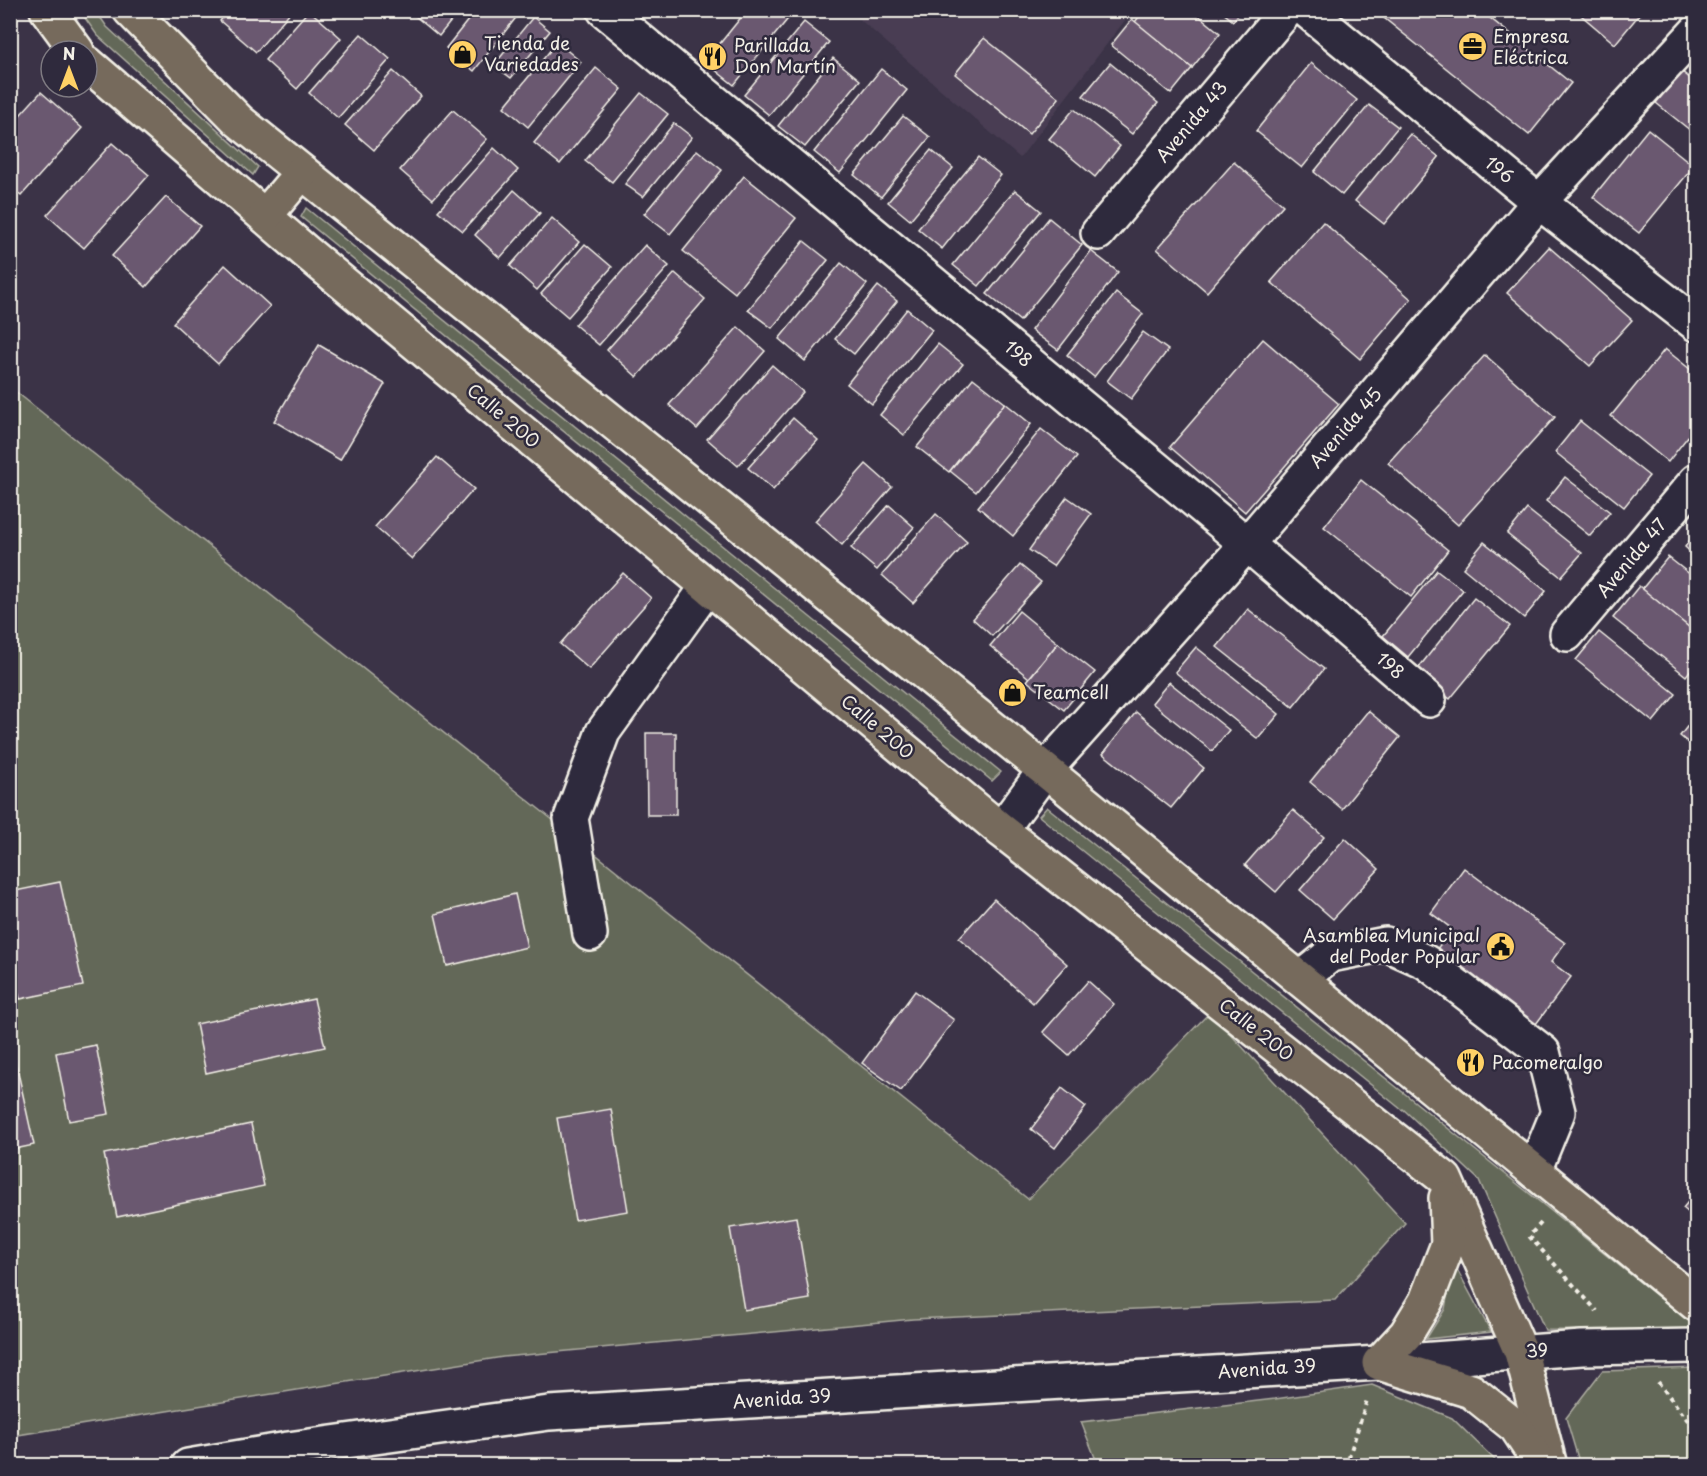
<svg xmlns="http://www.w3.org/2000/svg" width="1707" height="1476" font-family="'Playpen Sans',sans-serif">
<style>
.built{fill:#493e53}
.green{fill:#646859;stroke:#acaca0;stroke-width:1.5}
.building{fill:#6b5870;stroke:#f4f1e8;stroke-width:1.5}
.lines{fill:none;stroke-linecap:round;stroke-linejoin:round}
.minor-casing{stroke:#f4f1e8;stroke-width:38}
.major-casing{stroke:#f4f1e8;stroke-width:38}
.path{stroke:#f4f1e8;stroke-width:4;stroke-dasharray:4.5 4.5;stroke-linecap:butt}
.minor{stroke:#2f2a3d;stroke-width:33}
.major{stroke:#766a5c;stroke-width:33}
.labels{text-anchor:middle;stroke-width:5;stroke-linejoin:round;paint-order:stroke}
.poi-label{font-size:18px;fill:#f4f1e8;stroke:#2f2a3d;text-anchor:start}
.street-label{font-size:18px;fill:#f4f1e8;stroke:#2f2a3d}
</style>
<rect width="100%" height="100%" fill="#3b3347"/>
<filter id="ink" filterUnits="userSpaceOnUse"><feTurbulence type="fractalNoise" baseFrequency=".0167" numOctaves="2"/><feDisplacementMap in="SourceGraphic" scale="12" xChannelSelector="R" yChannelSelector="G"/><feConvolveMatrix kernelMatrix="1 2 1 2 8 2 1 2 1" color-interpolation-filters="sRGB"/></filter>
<g filter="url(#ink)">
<path class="built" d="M850,11h282l-112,147z"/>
<g class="green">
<path d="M80,11h16l11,16 151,140 -5,8 -156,-140z"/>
<path d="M306,208l695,564 -9,9 -691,-564z"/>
<path d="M10,387l1018,812 182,-187 195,211 -70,77 -422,19 -410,38 -492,79z"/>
<path d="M1047,807l649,520v4l-151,-1 -66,-150 -76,-71 -1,1 -363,-294z"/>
<path d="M1453,1262l38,70 -65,7 19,-30z"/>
<path d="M1696,1368v97h-116l-14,-47 36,-47z"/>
<path d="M1372,1385l80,33 48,47h-402l-17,-43 194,-23z"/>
</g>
<g class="building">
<path d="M229,10h63l-36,42 -36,-31z"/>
<path d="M309,10l32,28 -44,51 -32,-29z"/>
<path d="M408,10h52l-21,26z"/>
<path d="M476,10h46l-48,61 -28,-23z"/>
<path d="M747,10h38l6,5 -57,70 -29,-23z"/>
<path d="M1144,10h48l28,23 -28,35 -57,-46z"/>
<path d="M1220,10h22l-9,11z"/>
<path d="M1374,10h106l91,73 -42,52z"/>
<path d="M1575,10h68l-28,34z"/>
<path d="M533,17l17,14 -39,47 -17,-13z"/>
<path d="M1132,19l60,49 -21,26 -60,-49z"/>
<path d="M804,22l25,20 -60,73 -25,-20z"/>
<path d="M361,34l29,25 -52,59 -29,-25z"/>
<path d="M984,38l75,60 -30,36 -74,-60z"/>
<path d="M557,42l24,20 -53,65 -24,-20z"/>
<path d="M833,58l27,22 -55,67 -27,-21z"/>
<path d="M1110,63l48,40 -26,31 -49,-38z"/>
<path d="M1311,63l46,37 -55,68 -46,-37z"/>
<path d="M596,68l26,21 -62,75 -26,-21z"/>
<path d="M881,69l26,21 -67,83 -26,-21z"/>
<path d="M393,71l28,25 -47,54 -29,-25z"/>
<path d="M1681,71l15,12v52l-40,-32z"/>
<path d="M41,92l41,36 -61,68 -11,-9v-61z"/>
<path d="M641,93l27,21 -56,68 -27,-21z"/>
<path d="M1369,105l29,22 -56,68 -28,-23z"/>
<path d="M1074,109l46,37 -25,31 -46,-38z"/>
<path d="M453,110l34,29 -54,60 -33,-29z"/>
<path d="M903,116l27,21 -49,60 -27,-22z"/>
<path d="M674,123l18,14 -49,60 -18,-13z"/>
<path d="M1648,129l46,37 -55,67 -46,-36z"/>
<path d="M1410,134l29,23 -55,67 -29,-23z"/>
<path d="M112,143l37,32 -65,73 -37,-33z"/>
<path d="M494,148l24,22 -55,61 -25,-20z"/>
<path d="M697,150l25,20 -52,64 -26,-20z"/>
<path d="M931,150l22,18 -43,52 -22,-18z"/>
<path d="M978,157l23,18 -59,74 -24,-20z"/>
<path d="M1234,162l49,43 -76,87 -50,-43z"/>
<path d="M744,176l52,42 -61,75 -52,-42z"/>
<path d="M514,190l26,23 -40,45 -25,-23z"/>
<path d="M1015,190l26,21 -62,75 -26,-21z"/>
<path d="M166,197l34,29 -54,61 -34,-31z"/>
<path d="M552,218l27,24 -42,48 -27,-24z"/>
<path d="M1049,218l33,27 -62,76 -33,-27z"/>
<path d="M1323,222l88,77 -51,60 -89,-77z"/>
<path d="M804,241l24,19 -56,68 -24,-18z"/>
<path d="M585,244l27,23 -44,50 -27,-23z"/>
<path d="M645,245l24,21 -70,79 -24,-20z"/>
<path d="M1549,247l83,73 -42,46 -83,-73z"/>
<path d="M1091,251l27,21 -60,78 -27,-20z"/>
<path d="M841,263l26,21 -62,77 -26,-22z"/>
<path d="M225,265l45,41 -52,58 -45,-41z"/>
<path d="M675,273l30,26 -68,78 -30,-27z"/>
<path d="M878,286l19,15 -43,53 -19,-15z"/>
<path d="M1116,293l27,21 -49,63 -27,-22z"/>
<path d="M907,309l25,21 -60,74 -25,-20z"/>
<path d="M738,327l27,24 -68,78 -28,-24z"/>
<path d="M1143,332l25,18 -37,49 -24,-18z"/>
<path d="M1263,339l76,65 -94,108 -75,-65z"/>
<path d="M938,344l25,20 -59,71 -24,-20z"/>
<path d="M319,345l66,39 -45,76 -66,-39z"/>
<path d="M1665,349l31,25v52l-28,36 -57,-46z"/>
<path d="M1485,355l70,62 -97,108 -70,-62z"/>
<path d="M772,365l31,27 -65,74 -31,-27z"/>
<path d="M973,378l32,25 -56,69 -32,-25z"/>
<path d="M1005,403l26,21 -55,68 -26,-21z"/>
<path d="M793,418l25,22 -45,50 -25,-22z"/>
<path d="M1580,421l69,55 -25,31 -69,-55z"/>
<path d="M1041,429l36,28 -64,79 -35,-29z"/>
<path d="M437,457l37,32 -62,70 -37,-32z"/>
<path d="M866,464l26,23 -50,58 -27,-24z"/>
<path d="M1565,477l45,35 -20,24 -44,-35z"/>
<path d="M1361,480l87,70 -37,47 -87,-70z"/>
<path d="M1067,497l24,17 -38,52 -24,-16z"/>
<path d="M889,505l25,22 -37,43 -26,-22z"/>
<path d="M1527,509l55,44 -21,24 -54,-43z"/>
<path d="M936,514l31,28 -54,61 -31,-28z"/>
<path d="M1696,532v25l-11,-10z"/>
<path d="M1484,542l62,49 -22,27 -61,-50z"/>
<path d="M1668,557l28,22v54l-54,-44z"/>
<path d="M1020,565l21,17 -49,54 -19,-17z"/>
<path d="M1437,570l26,20 -55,67 -25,-21z"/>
<path d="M623,573l28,25 -62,71 -29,-25z"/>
<path d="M1639,586l57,47v30l-10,13 -73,-58z"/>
<path d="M1474,598l36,28 -60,73 -34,-28z"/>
<path d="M1248,609l76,60 -31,38 -76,-60z"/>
<path d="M1019,611l39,32 -29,35 -39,-32z"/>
<path d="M1599,632l77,62 -23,28 -77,-62z"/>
<path d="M1058,643l37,29 -31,38 -37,-29z"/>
<path d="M1196,647l83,67 -21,25 -83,-67z"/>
<path d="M1169,682l60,48 -17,21 -60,-48z"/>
<path d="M1368,711l32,26 -58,72 -32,-27z"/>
<path d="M1136,712l68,56 -33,40 -68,-54z"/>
<path d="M1696,715v34l-16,-13z"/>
<path d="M646,733h30v82h-29z"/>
<path d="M1293,810l31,27 -48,55 -31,-27z"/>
<path d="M1345,838l34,31 -46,50 -33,-29z"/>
<path d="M1464,868l101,75 -14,19 20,15 -35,47 -100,-74 16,-21 -21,-16z"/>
<path d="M60,882l23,104 -63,13 -10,-43v-64z"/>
<path d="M515,894l12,53 -80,19 -12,-52z"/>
<path d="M994,899l73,65 -34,39 -74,-65z"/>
<path d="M1088,981l26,23 -45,51 -26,-23z"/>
<path d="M915,991l39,29 -53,71 -39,-28z"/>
<path d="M314,999l11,48 -119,26 -10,-49z"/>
<path d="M10,1036l24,109 -24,5z"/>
<path d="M96,1045l13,69 -40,7 -13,-68z"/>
<path d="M1062,1088l24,19 -31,41 -24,-19z"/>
<path d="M611,1109l17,102 -53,9 -18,-102z"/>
<path d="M251,1124l13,62 -147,31 -13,-63z"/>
<path d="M1696,1192v27l-13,-11z"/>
<path d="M796,1217l14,82 -66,11 -14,-82z"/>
</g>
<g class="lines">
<defs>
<g id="minor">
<path d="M604,10l643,534 182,156"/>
<path d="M1306,10l233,192 157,122"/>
<path d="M1098,233l189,-223"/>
<path d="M1567,634l129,-153"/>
<path d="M1001,830l44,-60 202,-226 292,-342 157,-170"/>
<path d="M590,934l-19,-116 32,-86 105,-146"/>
<path d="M1300,979l30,-24 56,-11 40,18 117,90 15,60 -24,59"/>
<path d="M188,1466l100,-17 261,-36 830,-50 203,-15 114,-2"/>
</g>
<g id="major">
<path d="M47,10l30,41"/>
<path d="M130,10l109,111 806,649 651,534"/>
<path d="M87,63l219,189 695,578 444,349 76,173 29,114"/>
<path d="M265,216l37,-44"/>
<path d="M1446,1198l2,46 -22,57 -20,33 -27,29 92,28 45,36 26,39"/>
</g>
</defs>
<use href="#minor" class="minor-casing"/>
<use href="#major" class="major-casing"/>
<g class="path">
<path d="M1541,1223l-12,13 68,75"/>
<path d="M1658,1382l38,49"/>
<path d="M1346,1466l21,-66"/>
</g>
<use href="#minor" class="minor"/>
<use href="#major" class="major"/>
</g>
</g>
<defs>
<symbol id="office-disc" viewBox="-11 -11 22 22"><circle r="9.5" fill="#ffd166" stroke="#2f2a3d"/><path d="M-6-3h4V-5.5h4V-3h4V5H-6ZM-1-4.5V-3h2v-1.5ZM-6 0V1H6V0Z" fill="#111"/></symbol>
<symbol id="shop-disc" viewBox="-11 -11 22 22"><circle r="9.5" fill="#ffd166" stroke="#2f2a3d"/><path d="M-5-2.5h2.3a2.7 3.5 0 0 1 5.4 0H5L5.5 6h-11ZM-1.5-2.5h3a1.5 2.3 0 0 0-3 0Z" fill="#111"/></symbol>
<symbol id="restaurant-disc" viewBox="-11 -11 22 22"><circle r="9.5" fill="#ffd166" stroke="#2f2a3d"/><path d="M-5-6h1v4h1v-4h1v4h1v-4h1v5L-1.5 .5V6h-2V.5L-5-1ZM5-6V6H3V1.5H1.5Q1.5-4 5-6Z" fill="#111"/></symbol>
<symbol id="civic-disc" viewBox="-11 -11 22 22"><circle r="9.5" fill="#ffd166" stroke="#2f2a3d"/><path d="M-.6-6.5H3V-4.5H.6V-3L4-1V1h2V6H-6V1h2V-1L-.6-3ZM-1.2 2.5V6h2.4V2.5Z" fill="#111"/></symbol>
</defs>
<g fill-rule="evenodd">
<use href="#office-disc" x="1456" y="30" width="33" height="33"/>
<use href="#shop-disc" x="446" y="38" width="33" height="33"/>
<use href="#restaurant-disc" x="696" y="40" width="33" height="33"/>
<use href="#shop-disc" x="996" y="676" width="33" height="33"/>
<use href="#civic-disc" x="1484" y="930" width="33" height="33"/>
<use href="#restaurant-disc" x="1454" y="1046" width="33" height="33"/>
</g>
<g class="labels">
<g class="poi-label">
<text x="1493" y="43">Empresa<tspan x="1493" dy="21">Eléctrica</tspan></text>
<text x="484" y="50">Tienda de<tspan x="484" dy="21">Variedades</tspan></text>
<text x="734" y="52">Parillada<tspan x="734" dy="21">Don Martín</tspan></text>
<text x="1033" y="699">Teamcell</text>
<text x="1480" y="942" text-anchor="end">Asamblea Municipal<tspan x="1480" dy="21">del Poder Popular</tspan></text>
<text x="1492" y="1069">Pacomeralgo</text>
</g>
<g class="street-label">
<text transform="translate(1192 122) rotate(-50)" y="6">Avenida 43</text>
<text transform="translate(1499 170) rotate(39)" y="6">196</text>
<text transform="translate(1018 354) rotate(40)" y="6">198</text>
<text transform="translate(503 416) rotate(40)" y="6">Calle 200</text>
<text transform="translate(1346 428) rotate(-49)" y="6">Avenida 45</text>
<text transform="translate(1632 558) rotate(-50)" y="6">Avenida 47</text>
<text transform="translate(1390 666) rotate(41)" y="6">198</text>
<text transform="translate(877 727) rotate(40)" y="6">Calle 200</text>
<text transform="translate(1256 1030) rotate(38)" y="6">Calle 200</text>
<text transform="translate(1537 1351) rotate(-4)" y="6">39</text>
<text transform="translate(1267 1369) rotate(-4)" y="6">Avenida 39</text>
<text transform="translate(782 1399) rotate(-4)" y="6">Avenida 39</text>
</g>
</g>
<rect width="1707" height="1476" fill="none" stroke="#2f2a3d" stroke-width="36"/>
<rect x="18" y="18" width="1671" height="1440" fill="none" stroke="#f4f1e8" stroke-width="2" filter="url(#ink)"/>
<g transform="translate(69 69)"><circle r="28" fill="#2f2a3d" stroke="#7e7a81" stroke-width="1.5"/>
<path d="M0-4.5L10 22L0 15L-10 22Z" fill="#ffd166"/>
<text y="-9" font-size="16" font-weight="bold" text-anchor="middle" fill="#f4f1e8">N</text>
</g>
</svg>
